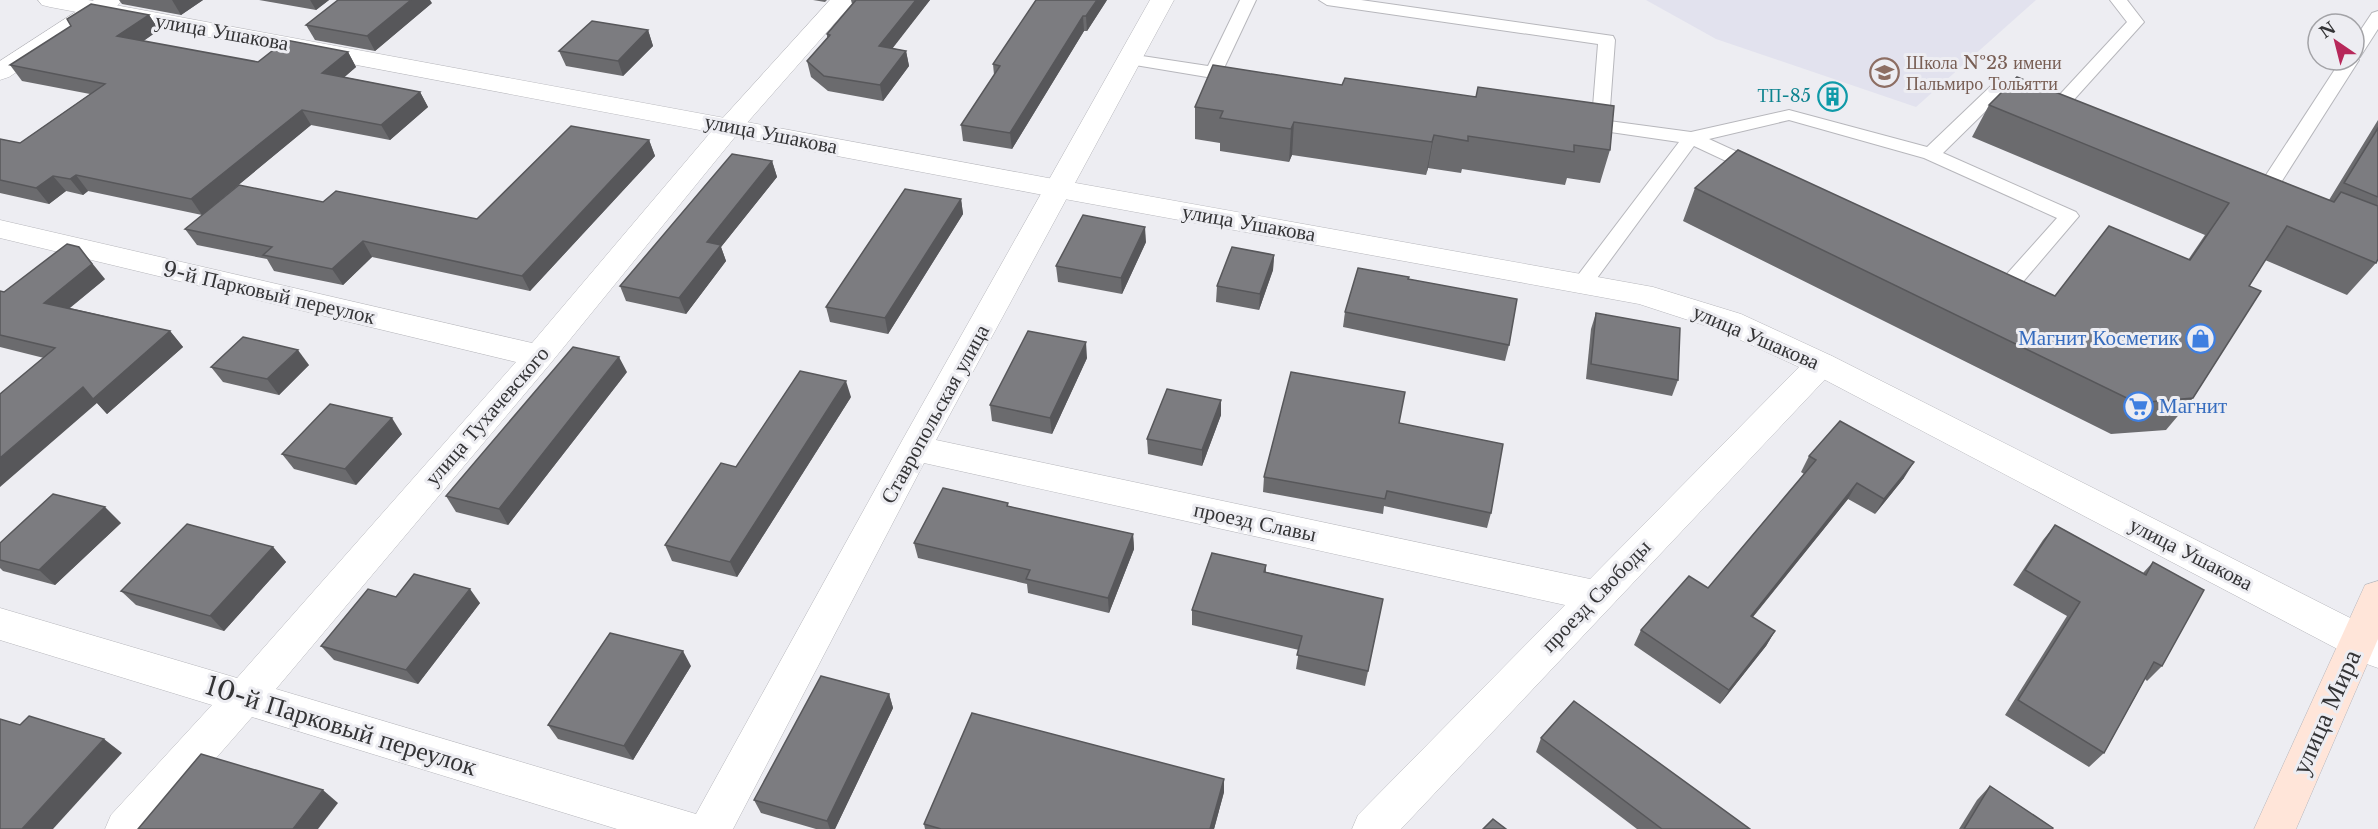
<svg xmlns="http://www.w3.org/2000/svg" width="2378" height="829" font-family="'Libre Baskerville',serif">
<style>
.built{fill:#e2e2ee}
.lines{fill:none;stroke-linecap:round;stroke-linejoin:round}
.service-casing{stroke:#b7b7bc;stroke-width:2}
.minor-casing{stroke:#b7b7bc;stroke-width:1}
.tertiary-casing{stroke:#b7b7bc;stroke-width:1}
.secondary-casing{stroke:#b7b7bc;stroke-width:1}
.service{fill:#fff;fill-rule:evenodd}
.minor{fill:#fff;fill-rule:evenodd}
.tertiary{fill:#fff;fill-rule:evenodd}
.secondary{fill:#ffe5d9;fill-rule:evenodd}
.wall{fill:#6b6b6e}
.shaded-wall{fill:#57575a}
.building{fill:#7c7c80;stroke:#57575a;stroke-width:1.5}
.labels{text-anchor:middle;stroke-width:6;stroke-linejoin:round;paint-order:stroke}
.far-education-label{font-size:18px;fill:#785e54;stroke:#ededf2;text-anchor:start}
.far-culture-label{font-size:18px;fill:#0d838f;stroke:#ededf2;text-anchor:end}
.street-label{font-size:21px;fill:#343436;stroke:#ededf2}
.shop-label{font-size:21px;fill:#366cbe;stroke:#ededf2;text-anchor:end}
.near-street-label{font-size:26px;fill:#343436;stroke:#ededf2}
</style>
<rect width="100%" height="100%" fill="#ededf2"/>
<path class="built" d="M1646,0h390l-120,107 -200,-68z"/>
<g class="lines">
<defs>
<g id="service">
<path d="M1240,0h16l-32,68 22,4 3,4 -3,4 -33,-2 -90,-15 -3,-4 3,-4 6,-1 79,12z"/>
<path d="M1319,0h42l252,36 2,4 -6,81 82,11 98,-22 138,37 66,-63h12l47,19 75,-81 -17,-22h17l17,22 -83,92h-12l-47,-19 -59,58 133,59 3,4 -63,74 -7,2 -7,-2 -308,-144 -105,143 -7,2 -7,-2 -3,-5 3,-5 104,-137 -103,-15 -3,-4 3,-4h16l6,-75 -271,-39zM1789,120l135,38 133,60 -51,57 -297,-136z"/>
<path d="M2378,11v18l-18,28h-3l2,3 -86,135 -3,4h-14l-3,-4 88,-135h13v-20l18,-27z"/>
</g>
<g id="minor">
<path d="M94,0h28l-4,5 -109,72 -9,3v-19z"/>
<path d="M830,0h25l-116,132 -189,232 -274,325 420,125 207,-375 247,-439h24l-238,440 654,139 220,-223 11,-3 11,3 5,8 -5,8 -431,457h-49l6,-14 207,-210 -641,-142 -191,366h-116l-365,-112 -98,112h-49l6,-14 101,-110 -212,-65v-32l237,70 279,-316 -516,-124v-18l532,123 189,-223z"/>
</g>
<path id="tertiary" d="M38,0h50l971,180 594,107 88,27 91,42 546,276v36l-14,-5 -554,-291 -91,-42 -80,-26 -580,-106 -1009,-191 -8,-2z"/>
<path id="secondary" d="M2378,581v58l-82,190h-42l111,-244z"/>
</defs>
<use href="#service" class="service-casing"/>
<use href="#minor" class="minor-casing"/>
<use href="#tertiary" class="tertiary-casing"/>
<use href="#secondary" class="secondary-casing"/>
<use href="#service" class="service"/>
<use href="#minor" class="minor"/>
<use href="#tertiary" class="tertiary"/>
<use href="#secondary" class="secondary"/>
</g>
<g class="wall">
<path d="M119,0h84l-22,15 -59,-11z"/>
<path d="M259,0h70l-13,10z"/>
<path d="M813,0h14l-2,2z"/>
<path d="M851,0h79l-38,48 14,3 3,15 -26,35 -55,-10 -17,-14 -4,-16 20,-23v-4l25,-30z"/>
<path d="M1107,0l-20,31h-3l-72,118 -49,-8 -2,-16 33,-50 -1,-11z"/>
<path d="M432,3l-57,48 -60,-11 -9,-15z"/>
<path d="M149,15l10,15 -16,11 115,21 90,-10 8,15 -12,10 76,15 8,15 -38,33 -79,-15 -109,90 -114,-24 -5,4 -17,-4 -17,13 -49,-11v-54l20,4 70,-49 -68,-13 -12,-16z"/>
<path d="M648,30l5,16 -30,30 -57,-10 -7,-15z"/>
<path d="M1342,85l134,12 134,53 -10,33 -33,-5 -2,7 -103,-16 -1,4 -33,-5 -2,7 -134,-20 -3,7 -69,-11v-8l-25,-4v-32z"/>
<path d="M1989,105l340,95 49,-80v139l-2,4 -29,32 -82,-35 -16,26 -56,112 -27,32 -55,4 -428,-213 12,-33 360,108 133,-36 17,-25 -233,-98z"/>
<path d="M649,140l6,16 -125,135 -158,-34 -29,28 -69,-14 -7,-12 -70,-14 -12,-16 138,-27 154,17z"/>
<path d="M772,161l5,16 -56,70 5,14 -40,53 -60,-13 -6,-15z"/>
<path d="M961,199l2,15 -75,120 -58,-12 -4,-15z"/>
<path d="M1146,242l-24,52 -64,-12 -2,-16z"/>
<path d="M1274,255l-1,15 -14,40 -43,-8 1,-16z"/>
<path d="M105,279l-35,29 100,23 13,16 -76,67 -10,-11 -53,-45 -44,-11v-56l4,1z"/>
<path d="M1409,279l100,66 -4,16 -162,-34 2,-15z"/>
<path d="M1596,313l82,67 -6,16 -86,-17 5,-50z"/>
<path d="M1087,358l-35,76 -60,-13 -2,-16z"/>
<path d="M309,365l-30,30 -56,-13 -12,-15z"/>
<path d="M627,372l-119,153 -52,-13 -10,-16z"/>
<path d="M851,397l-114,180 -65,-16 -7,-16 71,-78z"/>
<path d="M1221,400v15l-19,51 -54,-12 -1,-15z"/>
<path d="M1399,423l92,90 -4,15 -103,-22 -1,8 -120,-22 1,-15z"/>
<path d="M402,434l-46,51 -62,-16 -12,-15z"/>
<path d="M1809,456l95,22 -29,36 -27,-15 -95,118 22,14 -9,15 -46,58 -86,-59 7,-15 67,-42 96,-114 -3,-2z"/>
<path d="M1008,503v3l125,28 1,15 -25,64 -81,-20 -1,-9 -109,-26 -4,-15z"/>
<path d="M121,523l-66,62 -52,-14 -3,-3v-25z"/>
<path d="M2055,525l88,48 10,-11 9,104 -15,15 -2,-2 -41,74 -15,14 -84,-52 62,-99 -54,-31 30,-45z"/>
<path d="M273,547l13,15 -62,69 -88,-26 -15,-14z"/>
<path d="M1266,565v7l117,27 -18,87 -69,-17 3,-19 -107,-25v-15z"/>
<path d="M396,597l84,6 -62,81 -84,-24 -13,-14z"/>
<path d="M691,666l-58,94 -75,-21 -10,-14z"/>
<path d="M889,694l4,14 -58,121h-19l-55,-16 -7,-13z"/>
<path d="M1541,738l209,91h-113l-101,-77z"/>
<path d="M1224,779v13l-10,37h-289l-1,-5z"/>
<path d="M1990,786l62,43h-93l18,-29z"/>
</g>
<g class="shaded-wall">
<path d="M172,0h31l-22,15z"/>
<path d="M310,0h19l-13,10z"/>
<path d="M411,0h19l2,3 -57,48 -8,-15z"/>
<path d="M916,0h14l-48,62 -3,-16z"/>
<path d="M1097,0h10l-20,31 -1,-15z"/>
<path d="M149,15l10,15 -31,22 -11,-16z"/>
<path d="M1083,16l1,15 -72,118 -2,-16z"/>
<path d="M648,30l5,16 -30,30 -5,-15z"/>
<path d="M906,51l3,15 -26,35 -3,-16z"/>
<path d="M348,52l8,15 -25,22 -9,-16z"/>
<path d="M420,92l8,15 -38,33 -9,-15z"/>
<path d="M302,110l9,15 -109,90 -11,-16z"/>
<path d="M1294,122l-2,33 -3,7 2,-33z"/>
<path d="M1434,135l-6,33 -2,7 6,-33z"/>
<path d="M649,140l6,16 -125,135 -8,-15z"/>
<path d="M772,161l5,16 -56,70 5,14 -40,53 -7,-16 28,-56z"/>
<path d="M76,175l12,16 -5,4 -13,-16z"/>
<path d="M53,176l13,15 -17,13 -13,-16z"/>
<path d="M961,199l2,15 -75,120 -3,-16z"/>
<path d="M1145,227l1,15 -24,52 -1,-16z"/>
<path d="M363,241l9,16 -29,28 -11,-16z"/>
<path d="M79,247l26,32 -48,39 -13,-15z"/>
<path d="M1274,255l-1,15 -14,40 1,-16z"/>
<path d="M170,331l13,16 -76,67 -10,-11 -97,84v-29l83,-71z"/>
<path d="M1086,342l1,16 -35,76 -2,-16z"/>
<path d="M298,350l11,15 -30,30 -12,-16z"/>
<path d="M619,357l8,15 -119,153 -9,-16z"/>
<path d="M846,381l5,16 -114,180 -7,-15z"/>
<path d="M1221,400v15l-19,51v-16z"/>
<path d="M392,418l10,16 -46,51 -11,-16z"/>
<path d="M1914,462l-10,16 -29,36 9,-15z"/>
<path d="M1857,483l-9,16 -106,131 9,-14z"/>
<path d="M105,507l16,16 -66,62 -16,-15z"/>
<path d="M1133,534l1,15 -25,64 -1,-15z"/>
<path d="M273,547l13,15 -62,69 -14,-15z"/>
<path d="M470,589l10,14 -62,81 -12,-14z"/>
<path d="M1775,631l-9,15 -46,58 9,-14z"/>
<path d="M683,651l8,15 -58,94 -9,-14z"/>
<path d="M889,694l4,14 -58,121h-5l-3,-8z"/>
<path d="M104,739l18,14 -69,76h-31z"/>
<path d="M1224,779v13l-10,37h-4z"/>
<path d="M323,790l15,13 -20,26h-25z"/>
</g>
<g class="building">
<path d="M338,0h73l-44,36 -61,-11z"/>
<path d="M856,0h60l-37,46 27,5 -26,34 -56,-9 -17,-15 23,-26 -3,-1z"/>
<path d="M1036,0h61l-11,16h-3l-73,117 -49,-8 39,-59 -7,-2z"/>
<path d="M91,4l58,11 -32,21 141,26 28,-22 62,12 -26,21 98,19 -39,33 -79,-15 -111,89 -115,-24 -6,4 -17,-3 -17,12 -36,-8v-41l20,4 85,-59 -95,-19 61,-39 -4,-7z"/>
<path d="M592,21l56,9 -30,31 -59,-10z"/>
<path d="M1213,65l129,20 3,-7 131,19 2,-10 136,19 -4,44 -36,-5v7l-106,-16v5l-34,-6 -2,7 -138,-20 -3,7 -71,-11 3,-7 -28,-4z"/>
<path d="M2017,77l317,125 7,-10 37,14v53l-2,4 -89,-37 -38,60 12,5 -68,107 -56,5 -442,-215 43,-38 317,146 54,-70 81,34 39,-57 -240,-98z"/>
<path d="M571,126l78,14 -127,136 -159,-35 -31,28 -69,-14 9,-8 -87,-18 54,-44 84,17 13,-11 141,28z"/>
<path d="M2378,128v69l-34,-14z"/>
<path d="M732,154l40,7 -65,81 14,3 -42,53 -59,-12z"/>
<path d="M905,189l56,10 -76,119 -59,-11z"/>
<path d="M1083,215l62,12 -24,51 -65,-12z"/>
<path d="M67,244l12,3 13,17 -48,39 126,28 -77,68 -10,-12 -83,71v-64l55,-46 -55,-13v-44l4,1z"/>
<path d="M1232,247l42,8 -14,39 -43,-8z"/>
<path d="M1358,268l51,9 -1,2 109,20 -8,46 -164,-33z"/>
<path d="M1596,313l84,15 -2,52 -87,-16z"/>
<path d="M1028,331l58,11 -36,76 -60,-13z"/>
<path d="M243,337l55,13 -31,29 -56,-12z"/>
<path d="M573,347l46,10 -120,152 -53,-13z"/>
<path d="M800,371l46,10 -116,181 -65,-17 56,-82 15,4z"/>
<path d="M1291,372l114,20 -6,31 104,21 -12,69 -104,-22 -2,8 -121,-22z"/>
<path d="M1167,389l54,11 -19,50 -55,-11z"/>
<path d="M330,404l62,14 -47,51 -63,-15z"/>
<path d="M1840,421l74,41 -30,37 -27,-16 -106,133 24,15 -46,59 -88,-60 48,-54 19,12 108,-128 -7,-4z"/>
<path d="M943,488l65,15 -1,3 126,28 -25,64 -82,-19 4,-9 -116,-27z"/>
<path d="M53,494l52,13 -66,63 -39,-10v-17z"/>
<path d="M187,524l86,23 -63,69 -89,-25z"/>
<path d="M2055,525l91,50 7,-13 51,28 -42,76 -8,-4 -50,91 -86,-53 62,-98 -55,-32z"/>
<path d="M1212,553l54,12 -2,7 119,27 -15,72 -71,-16 5,-19 -110,-26z"/>
<path d="M414,574l56,15 -64,81 -85,-24 47,-57 28,8z"/>
<path d="M610,633l73,18 -59,95 -76,-21z"/>
<path d="M821,676l68,18 -62,127 -73,-21z"/>
<path d="M1574,701l176,128h-88l-121,-91z"/>
<path d="M972,713l252,66 -14,50h-269l-17,-5z"/>
<path d="M29,716l75,23 -82,90h-22v-110l20,6z"/>
<path d="M201,754l122,36 -30,39h-155z"/>
<path d="M1990,786l63,42 -1,1h-88z"/>
<path d="M1493,819l13,10h-23z"/>
</g>
<defs>
<symbol id="school-ring" viewBox="-11 -11 22 22"><circle r="9.5" fill="#ededf2" stroke="#8d6e63" stroke-width="1.5"/><path d="M0-5L7-2L0 1L-7-2ZM-4 1L0 2.5L4 1V4Q0 6-4 4Z" fill="#8d6e63"/></symbol>
<symbol id="building-ring" viewBox="-11 -11 22 22"><circle r="9.5" fill="#ededf2" stroke="#0f9aa8" stroke-width="1.5"/><path d="M-4-6H4V6H1V3H-1V6H-4ZM-2.5-4.3h1.7v1.8h-1.7ZM.8-4.3h1.7v1.8H.8ZM-2.5-1h1.7V.8h-1.7ZM.8-1h1.7V.8H.8Z" fill="#0f9aa8"/></symbol>
<symbol id="shop-ring" viewBox="-11 -11 22 22"><circle r="9.5" fill="#ededf2" stroke="#3f7fe0" stroke-width="1.5"/><path d="M-5-2.5h2.3a2.7 3.5 0 0 1 5.4 0H5L5.5 6h-11ZM-1.5-2.5h3a1.5 2.3 0 0 0-3 0Z" fill="#3f7fe0"/></symbol>
<symbol id="supermarket-ring" viewBox="-11 -11 22 22"><circle r="9.5" fill="#ededf2" stroke="#3f7fe0" stroke-width="1.5"/><path d="M-6-5.5h2.5l.6 2H6L4.5 2H-2.5L-4.4-4H-6ZM-1.5 3.2a1.3 1.3 0 1 0 .1 0ZM3 3.2a1.3 1.3 0 1 0 .1 0Z" fill="#3f7fe0"/></symbol>
</defs>
<g fill-rule="evenodd">
<use href="#school-ring" x="1868" y="56" width="33" height="33"/>
<use href="#building-ring" x="1816" y="80" width="33" height="33"/>
<use href="#shop-ring" x="2184" y="322" width="33" height="33"/>
<use href="#supermarket-ring" x="2122" y="390" width="33" height="33"/>
</g>
<g class="labels">
<g class="far-education-label">
<text x="1906" y="69">Школа №23 имени<tspan x="1906" dy="21">Пальмиро Тольятти</tspan></text>
</g>
<g class="far-culture-label">
<text x="1811" y="102">ТП-85</text>
</g>
<g class="street-label">
<text transform="translate(222 32) rotate(10)" y="7">улица Ушакова</text>
<text transform="translate(771 134) rotate(11)" y="7">улица Ушакова</text>
<text transform="translate(1249 223) rotate(10)" y="7">улица Ушакова</text>
<text transform="translate(269 293) rotate(13)" y="7">9-й Парковый переулок</text>
<text transform="translate(1756 337) rotate(23)" y="7">улица Ушакова</text>
<text transform="translate(935 414) rotate(-61)" y="7">Ставропольская улица</text>
<text transform="translate(487 416) rotate(-49)" y="7">улица Тухачевского</text>
<text transform="translate(1255 522) rotate(12)" y="7">проезд Славы</text>
<text transform="translate(2191 554) rotate(27)" y="7">улица Ушакова</text>
<text transform="translate(1596 596) rotate(-46)" y="7">проезд Свободы</text>
</g>
<g class="shop-label">
<text x="2179" y="345">Магнит Косметик</text>
<text x="2159" y="413" text-anchor="start">Магнит</text>
</g>
<g class="near-street-label">
<text transform="translate(2326 712) rotate(-66)" y="9">улица Мира</text>
<text transform="translate(341 726) rotate(17)" y="9">10-й Парковый переулок</text>
</g>
</g>
<g transform="translate(2336 42) rotate(325)"><circle r="28" fill="#ededf2" stroke="#a3a3a7" stroke-width="1.5"/>
<path d="M0-4.5L10 22L0 15L-10 22Z" fill="#b7285a"/>
<text y="-9" font-size="16" font-weight="bold" text-anchor="middle" fill="#343436">N</text>
</g>
</svg>
